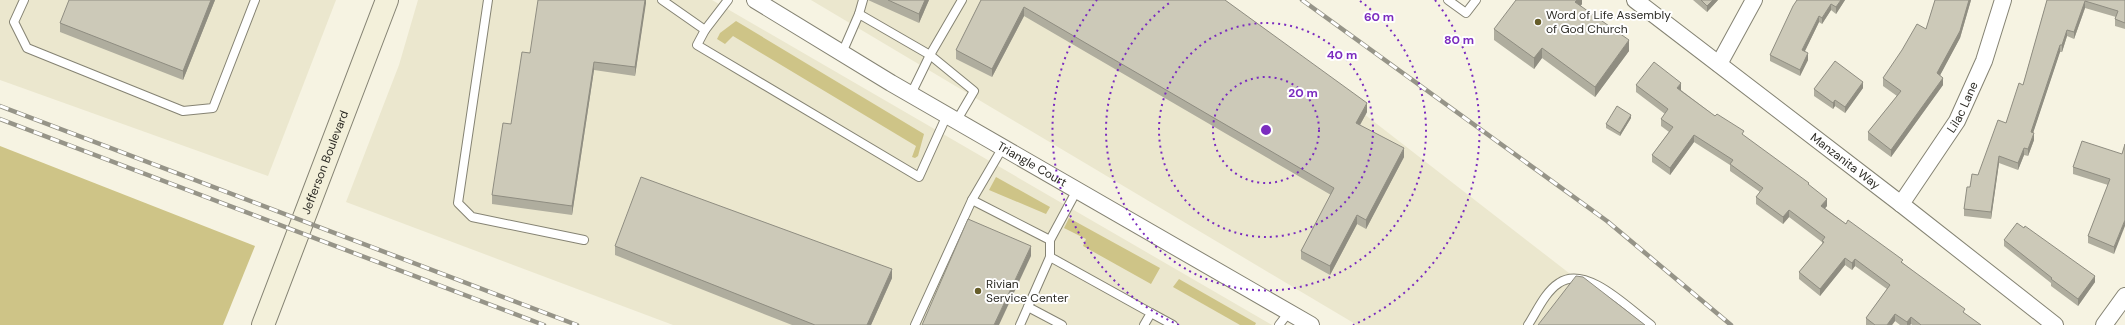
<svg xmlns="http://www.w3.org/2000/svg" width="2125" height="325" font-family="'DM Sans',sans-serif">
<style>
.built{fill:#ebe7ce}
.green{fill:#cec487}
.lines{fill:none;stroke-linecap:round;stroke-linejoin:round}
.lane-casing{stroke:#858373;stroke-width:10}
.street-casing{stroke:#858373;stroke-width:18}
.secondary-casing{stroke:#858373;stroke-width:24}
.lane{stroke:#fff;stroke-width:8}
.street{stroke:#fff;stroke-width:16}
.secondary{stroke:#f3f0da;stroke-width:22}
.rail-casing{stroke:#969488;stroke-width:4.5}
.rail{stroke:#fff;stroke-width:3;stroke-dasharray:9;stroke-linecap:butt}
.wall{fill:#afad9e}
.shaded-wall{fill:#8f8d81}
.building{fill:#ccc9b8;stroke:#8f8d81}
.ring{fill:none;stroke:#7b2cbf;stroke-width:2;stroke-dasharray:2 4}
.poi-dot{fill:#665d29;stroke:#fff;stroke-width:1.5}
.labels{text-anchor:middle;stroke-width:4;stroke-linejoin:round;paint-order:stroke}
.poi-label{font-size:12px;fill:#2e2d27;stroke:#fff;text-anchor:start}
.street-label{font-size:12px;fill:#2e2d27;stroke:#fff}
.centre{fill:#7b2cbf;stroke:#fff;stroke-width:2}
.ring-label{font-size:12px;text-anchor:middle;font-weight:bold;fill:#7b2cbf;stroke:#fff;stroke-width:4;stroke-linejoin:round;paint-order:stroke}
</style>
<rect width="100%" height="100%" fill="#f6f3e2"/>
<g class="built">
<path d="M0,0h336l-68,176 -268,-96z"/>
<path d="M418,0h294l560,325h-599l-327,-123 53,-137z"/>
<path d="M811,0h406l419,325h-279z"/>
</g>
<g class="green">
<path d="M736,21l188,113 -6,22 -3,2 -3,-1 4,-11 -183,-110 -8,8 -8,-5 3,-6z"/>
<path d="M0,146l255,100 -32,79h-223z"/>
<path d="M996,177l54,30 -4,7 -57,-24z"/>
<path d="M1069,218l91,50 -9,16 -68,-38 3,-7 -22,-11z"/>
<path d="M1179,279l77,44 -1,2h-15l-67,-38z"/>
</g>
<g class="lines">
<defs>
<g id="lane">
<path d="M24,0l-10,22 13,26 156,63 30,-3 42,-108"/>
<path d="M488,0l-30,203 14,14 112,23"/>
<path d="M662,0l43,30 23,-30"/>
<path d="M1448,0l18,13 10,-13"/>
<path d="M859,14l4,-14"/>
<path d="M705,30l-8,15 222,132 28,-62"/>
<path d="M842,53l17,-39 71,41 -19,39"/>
<path d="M957,120l17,-29 -44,-36 32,-55"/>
<path d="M972,200l78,40"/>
<path d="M1050,257l101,56 -7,12"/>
<path d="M1028,307l34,18"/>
<path d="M1151,313l22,12"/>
<path d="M915,325l57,-125 31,-53"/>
<path d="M1020,325l30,-68v-17l27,-50"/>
<path d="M1279,325l10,-13"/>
<path d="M1528,325c9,-14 17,-33 31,-42 27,-19 70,26 92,42"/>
</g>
<g id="street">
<path id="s1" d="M755,0l136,83 420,242"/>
<path id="s2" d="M1635,0l266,204 154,121"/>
<path d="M1719,64l35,-64"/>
<path id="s3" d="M1901,204l56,-83 27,-60 19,-61"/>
<path d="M2104,325l21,-29"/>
</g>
<g id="secondary">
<path id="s4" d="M263,325l124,-325"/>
</g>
</defs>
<use href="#lane" class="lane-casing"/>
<use href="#street" class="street-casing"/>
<use href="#secondary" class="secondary-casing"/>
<use href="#lane" class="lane"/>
<use href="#street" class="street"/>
<use href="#secondary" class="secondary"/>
<defs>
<g id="rail">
<path d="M1302,0l305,221 124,104"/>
<path d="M0,106l577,219"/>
<path d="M0,119l544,206"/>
</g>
</defs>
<use href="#rail" class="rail-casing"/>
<use href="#rail" class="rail"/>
</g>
<g class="wall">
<path d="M215,0l-32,80 -123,-48v-9z"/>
<path d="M646,0l-11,76 -41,-6 -22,145 -80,-11v-9l19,-71z"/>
<path d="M868,0h61l-10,23z"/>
<path d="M981,0h244l142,112 -7,13 44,32 -38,72 -9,-5 -27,51 -29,-16v-8l30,-56 -307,-179 -32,61 -36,-18v-9z"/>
<path d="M1582,0v4l-2,2 49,45 -34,46 -53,-39 -8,11 -40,-29v-11z"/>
<path d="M1693,0h25l-11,12z"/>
<path d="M1797,0h48l-9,14 -5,-4 -9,14 -3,-2 -14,29 3,9 -8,16 -30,-15v-6z"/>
<path d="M1935,0h36l-11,38 -20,37 3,10 -52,72 -23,-17v-8l29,-36 -14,-10v-8l43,-49z"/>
<path d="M2047,0h78v29l-10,-3v-7l1,-2 -31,-9 -11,31 -7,-3 -5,16h-2l-27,81 1,7 -6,16 -4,-1 -6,15 -19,-7 -8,56 -27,-3v-7l6,-22 8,-12 28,-52 17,-38z"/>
<path d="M1636,85l45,5 34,26 29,20 65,49 18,21 -2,2 21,16 57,39 62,51 16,11h-69l-1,-1 -1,1h-10l-5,-4 -3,4h-26v-7l21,-29 -32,-23 -3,4 -7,-5 -25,31 -21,-17v-7l23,-28v-2l-33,-25 -6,7 -27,-20v-7l4,-5 -30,-21v-6l-36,-23 -24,33 -18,-13v-7l17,-23 -8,-6v-7l4,-5 -29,-22z"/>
<path d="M1863,88l-18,25 -10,-7 -2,3 -19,-13v-7z"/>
<path d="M1631,118l-11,18 -14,-8v-4z"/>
<path d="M2122,154l-8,100 -26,-11v-7l20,-51 -35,-11v-7z"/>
<path d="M2004,240l91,42 -17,24 -27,-20v-3l-47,-37z"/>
<path d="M615,246l277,32 -21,47h-79l-177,-70z"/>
</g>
<g class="shaded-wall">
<path d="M211,0h4l-32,80v-9z"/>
<path d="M645,0h1v3l-11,73v-9z"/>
<path d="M925,0h4l-10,23v-9z"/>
<path d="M1577,0h5v4l-7,9v-11z"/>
<path d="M1713,0h5l-11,12v-6z"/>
<path d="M1841,0h4l-9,14v-7z"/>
<path d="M1969,0h2l-11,38 -23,43v-8z"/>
<path d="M2085,1v7l-11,31v-7z"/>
<path d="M1831,4v6l-9,14v-6z"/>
<path d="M1024,7v9l-32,61v-8z"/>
<path d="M1819,16v6l-17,35v-7z"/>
<path d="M2067,30v6l-5,16v-7z"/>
<path d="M1629,40v11l-34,46v-10z"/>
<path d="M2060,45v7l-29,87v-7z"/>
<path d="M1542,48v10l-8,11v-11z"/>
<path d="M1808,53v7l-8,16v-6z"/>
<path d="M594,62v8l-22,145v-9z"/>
<path d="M1943,78v7l-52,72v-7z"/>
<path d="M1863,82v6l-18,25v-6z"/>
<path d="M1681,83v7l-4,5v-7z"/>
<path d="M1835,100v6l-2,3v-6z"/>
<path d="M1367,103v9l-11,20v-9z"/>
<path d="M1631,115v3l-11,18v-3z"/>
<path d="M2034,133v7l-6,16v-7z"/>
<path d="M1694,135v7l-24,33v-7z"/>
<path d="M1404,148v9l-38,72v-9z"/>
<path d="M2024,148v7l-6,15v-7z"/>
<path d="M1999,156v7l-8,56v-7z"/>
<path d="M1827,199v7l-6,7v-7z"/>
<path d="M1789,210v7l-6,7v-7z"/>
<path d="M1357,215v9l-27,51v-9z"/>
<path d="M2125,220v6l-11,28v-7z"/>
<path d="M1031,246v10l-32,69h-5z"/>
<path d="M1845,258v7l-25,31v-7z"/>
<path d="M1855,259v7l-3,4v-7z"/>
<path d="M892,269v9l-21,47h-4z"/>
<path d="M2095,276v6l-17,24v-7z"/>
<path d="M1895,314v7l-3,4h-5z"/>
<path d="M1911,317v7l-1,1h-3v-3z"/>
</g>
<g class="building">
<path d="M69,0h142l-28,71 -123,-48z"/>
<path d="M538,0h107l-10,67 -41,-5 -22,144 -80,-11 11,-72 8,1 11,-72 8,1z"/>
<path d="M888,0h37l-6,14z"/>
<path d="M981,0h244l142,103 -11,20 48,25 -38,72 -9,-5 -27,51 -29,-15 33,-63 -310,-181 -32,62 -36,-19z"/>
<path d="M1516,0h61l-2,2 54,38 -34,47 -53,-39 -8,10 -40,-29z"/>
<path d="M1701,0h12l-6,6z"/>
<path d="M1797,0h44l-5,7 -5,-3 -9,14 -3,-2 -17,34 6,3 -8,17 -30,-15 23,-49z"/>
<path d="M1935,0h34l-9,31 -23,42 6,5 -52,72 -23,-18 33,-41 -18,-13 19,-28 15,-26 9,5z"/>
<path d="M2047,0h78v23l-10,-4 3,-8 -33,-10 -11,31 -7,-2 -5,15h-2l-29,87 3,1 -6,16 -4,-1 -6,15 -19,-7 -8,56 -27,-3 3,-22h3l2,-13 6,1 20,-55 8,3 13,-40 4,2z"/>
<path d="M1835,61l28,21 -18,25 -10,-7 -2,3 -19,-14z"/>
<path d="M1654,62l27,21 -4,5 38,28 2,-2 27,17 -2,3 67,49 -1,1 19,15 -6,7 25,18 2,-4 55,40 -2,2 64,47 -2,3 18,13h-60l-10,-8 -4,5 -12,-8 -8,11h-12l-9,-7 24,-33 -35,-26 -3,4 -7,-5 -25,31 -21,-17 25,-30 -2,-1 3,-4 -36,-27 -6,7 -27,-20 7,-9 -33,-24 3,-4 -39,-25 -24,33 -18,-13 21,-28 -12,-8 7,-10 -32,-24z"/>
<path d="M1617,106l14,9 -11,18 -14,-9z"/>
<path d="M2082,141l40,13 3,-10v76l-11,27 -26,-11 22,-57 -37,-12z"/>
<path d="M641,177l251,92 -25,56h-52l-200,-79z"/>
<path d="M968,219l63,27 -37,79h-72z"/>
<path d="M2017,223l7,5 1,-2 70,50 -17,23 -27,-20 1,-1 -48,-38z"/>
<path d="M1576,276l7,1 62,48h-107z"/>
</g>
<g class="ring">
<circle cx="1266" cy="130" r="53"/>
<circle cx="1266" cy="130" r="107"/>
<path d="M1360 1A160 160 0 1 1 1172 1"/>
<path d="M1179 325A213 213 0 0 1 1097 0M1435 0A213 213 0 0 1 1353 325"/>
</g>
<g class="poi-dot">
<circle cx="1538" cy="22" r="4"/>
<circle cx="978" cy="291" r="4"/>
</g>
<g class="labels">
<g class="poi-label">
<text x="1546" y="19">Word of Life Assembly<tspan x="1546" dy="14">of God Church</tspan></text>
<text x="986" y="288">Rivian<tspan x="986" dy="14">Service Center</tspan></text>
</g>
<g class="street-label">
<text dy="4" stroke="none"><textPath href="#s3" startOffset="115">Lilac Lane</textPath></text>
<text dy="4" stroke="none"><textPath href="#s2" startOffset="265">Manzanita Way</textPath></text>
<text dy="4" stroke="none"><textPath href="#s4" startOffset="174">Jefferson Boulevard</textPath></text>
<text dy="4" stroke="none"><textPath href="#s1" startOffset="322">Triangle Court</textPath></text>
</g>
</g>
<circle cx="1266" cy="130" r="6" class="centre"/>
<g class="ring-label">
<text x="1379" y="21">60 m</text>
<text x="1459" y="44">80 m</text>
<text x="1342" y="59">40 m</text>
<text x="1303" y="97">20 m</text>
</g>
</svg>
